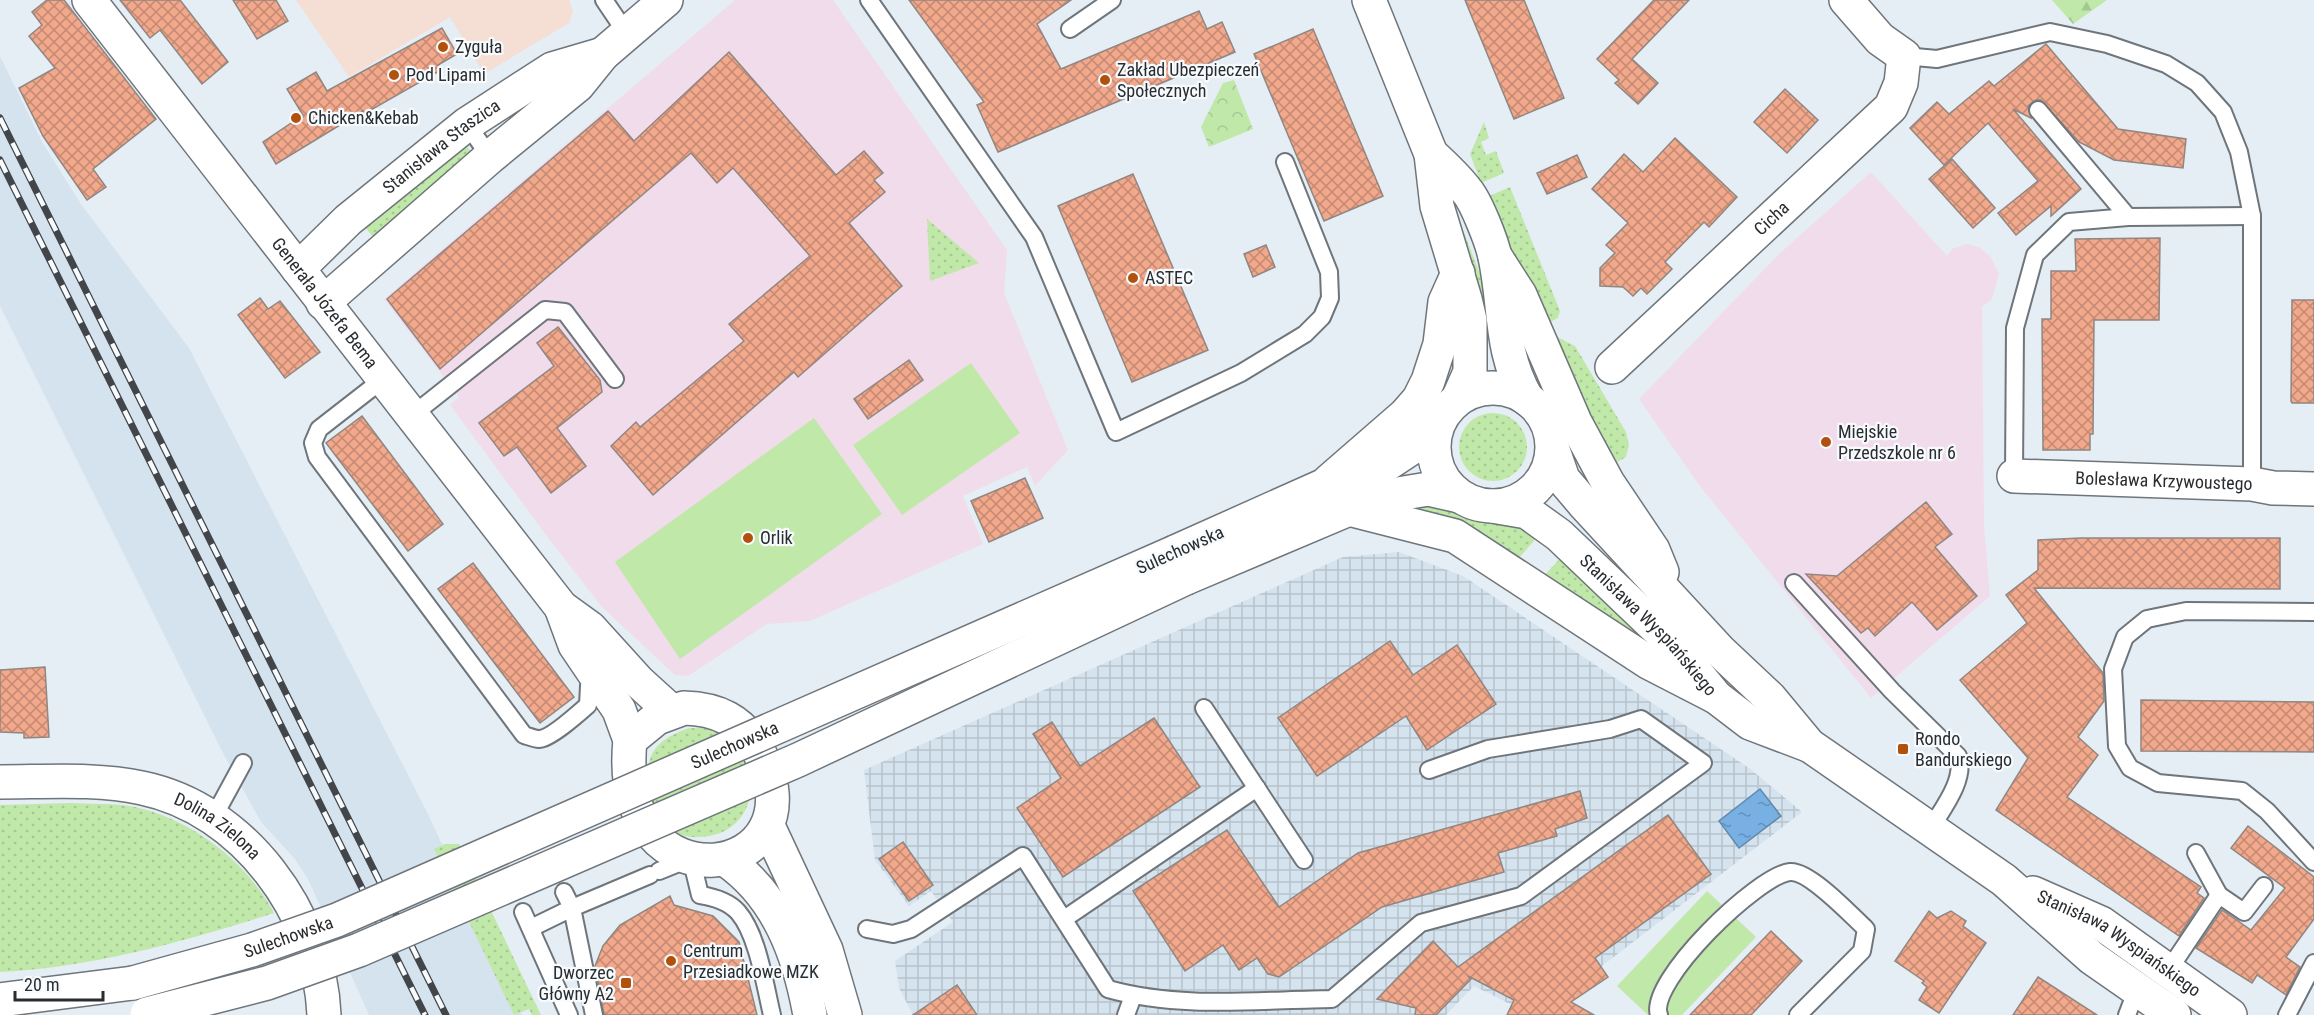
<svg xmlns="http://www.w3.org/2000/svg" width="2314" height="1015" font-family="'Roboto Condensed',sans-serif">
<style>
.commercial{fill:#f5ded3}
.industrial{fill:url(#industrial-grid)}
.education{fill:#f1dceb}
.built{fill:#d5e3ef}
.grass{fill:url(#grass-dots)}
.forest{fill:url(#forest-firs)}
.park{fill:url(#park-crowns)}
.pitch{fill:#c0e8a9}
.water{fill:url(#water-ripples);stroke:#6189ad;stroke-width:1.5}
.building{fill:url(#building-cross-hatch);stroke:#908682;stroke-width:1.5}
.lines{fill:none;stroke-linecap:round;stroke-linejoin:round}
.service-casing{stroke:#6e757b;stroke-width:20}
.minor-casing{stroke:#6e757b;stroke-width:36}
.tertiary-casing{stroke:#6e757b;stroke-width:36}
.service{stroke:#fff;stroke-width:16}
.minor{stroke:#fff;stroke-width:33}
.tertiary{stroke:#fff;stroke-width:33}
.rail-casing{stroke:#42464a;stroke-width:7}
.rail{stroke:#f7fbfe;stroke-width:4.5;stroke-dasharray:14;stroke-linecap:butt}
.tertiary-bridge-casing{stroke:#6e757b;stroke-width:36;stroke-linecap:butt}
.tertiary-bridge{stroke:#fff;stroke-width:33}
.poi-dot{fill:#b1510b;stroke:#f7fbfe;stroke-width:2}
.labels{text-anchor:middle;stroke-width:4.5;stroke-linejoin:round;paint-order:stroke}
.poi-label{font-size:18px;fill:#2a2d30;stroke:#f7fbfe;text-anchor:start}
.street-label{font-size:18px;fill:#2a2d30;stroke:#f7fbfe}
</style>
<defs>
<pattern id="industrial-grid" width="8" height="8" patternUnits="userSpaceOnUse" patternTransform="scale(1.5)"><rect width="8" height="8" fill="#d5e3ef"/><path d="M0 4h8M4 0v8" fill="none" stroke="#b7c3cd"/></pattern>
<pattern id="grass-dots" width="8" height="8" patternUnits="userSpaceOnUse" patternTransform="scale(1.5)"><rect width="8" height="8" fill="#c0e8a9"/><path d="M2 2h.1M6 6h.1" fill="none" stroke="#a5c792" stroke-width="1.8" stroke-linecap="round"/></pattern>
<pattern id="forest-firs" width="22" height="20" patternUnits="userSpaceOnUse" patternTransform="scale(1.5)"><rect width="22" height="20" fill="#c0e8a9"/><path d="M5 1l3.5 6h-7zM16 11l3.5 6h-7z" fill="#a5c792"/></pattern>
<pattern id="park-crowns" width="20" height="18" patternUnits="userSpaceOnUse" patternTransform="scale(1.5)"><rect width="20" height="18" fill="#c0e8a9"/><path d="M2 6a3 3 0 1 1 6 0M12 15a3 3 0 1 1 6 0" fill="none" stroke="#a5c792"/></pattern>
<pattern id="water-ripples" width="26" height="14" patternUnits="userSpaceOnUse" patternTransform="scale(1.5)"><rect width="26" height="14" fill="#78b0e3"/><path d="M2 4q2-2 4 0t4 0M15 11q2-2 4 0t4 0" fill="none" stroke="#6390b8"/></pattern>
<pattern id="building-cross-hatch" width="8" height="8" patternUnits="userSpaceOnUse" patternTransform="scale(1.5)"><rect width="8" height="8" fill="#f1a88b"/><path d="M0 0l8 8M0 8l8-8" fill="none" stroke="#c38972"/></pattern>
</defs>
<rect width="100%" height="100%" fill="#e6eef5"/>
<path class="commercial" d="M296,0h273l4,11 -4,12 -85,51 -34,-57 -101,60z"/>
<path class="industrial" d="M1399,552l64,24 286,192 53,44 -226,174 -48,27 -54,-27 -28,29h-533l-14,-27 -4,-27 58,-39 -22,-31 -22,15 -34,-46 -11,-90 479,-213z"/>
<g class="education">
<path d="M735,0h98l174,250 -3,43 64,157 -33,36 -8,-19 -64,29 20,48 -173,77 -43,3 -79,52 -13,-1 -73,-68 -53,-68 -99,-134 9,-8 -75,-98z"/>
<path d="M1871,172l76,84 5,-7 14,-5 13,3 12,10 8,17 -7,25 -10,8 2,219 6,70 -119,102 -172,-213 -60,-86 140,-145z"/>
</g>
<path class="built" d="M0,56l42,86 39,62 108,144 237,462 96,205h-153l-61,-136 -14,-21 -33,-36 -37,-67 -224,-449z"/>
<g class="grass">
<path d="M1484,122l5,16 -8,4 5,13 10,-4 8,22 -23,10 -11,-29z"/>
<path d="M466,146l5,5 -21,22 -76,65 -11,-13z"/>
<path d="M1510,187l50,124 -2,7 -16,8 -55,-129z"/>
<path d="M1452,201l31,81 10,46 -12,1z"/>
<path d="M927,219l52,44 -49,18z"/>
<path d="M1557,337l18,9 51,86 3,13 -3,12 -17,10 -62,-126z"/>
<circle cx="1493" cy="447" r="34"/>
<path d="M1415,499l126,34 -24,27 -60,-38 -37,-11z"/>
<path d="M1563,555l93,94 -113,-72z"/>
<path d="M689,728c12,0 26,-1 36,6 39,26 35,94 -16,102 -9,1 -19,2 -27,-1 -11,-4 -21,-15 -30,-22 -4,-45 -14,-67 37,-85z"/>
<path d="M70,803c21,1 44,0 65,4 58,13 111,54 139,106 -88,28 -180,54 -274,59v-167z"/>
<path d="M445,844h14l82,171h-9l-3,-6 -15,6 -80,-166z"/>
</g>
<path class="forest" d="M2052,0h55l-34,24z"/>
<path class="park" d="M1234,80l19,49 -44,18 -8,-20 22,-44z"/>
<g class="pitch">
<path d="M971,363l49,70 -118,82 -49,-70z"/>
<path d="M814,418l68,96 -202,145 -65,-97z"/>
<path d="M1707,891l49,46 -74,78h-34l-31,-29z"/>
</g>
<path class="water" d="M1760,789l21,27 -42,32 -20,-27z"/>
<g class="building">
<path d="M47,0h17l92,119 -63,50 13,18 -19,13 -44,-64 -24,-48 36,-20 -26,-32 13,-11 -10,-13z"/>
<path d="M120,0h60l48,62 -26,22 -42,-54 -10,8z"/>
<path d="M233,0h43l12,21 -31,18z"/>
<path d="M909,0h162l-34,24 24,45 138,-58 8,18 15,-7 13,30 -237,100 -21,-47 7,-3z"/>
<path d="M1465,0h59l40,98 -50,21z"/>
<path d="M1654,0h35l-57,59 26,24 -20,21 -23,-21 4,-3 -22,-21z"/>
<path d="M442,28l15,26 -19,11 3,5 -77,44 -1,-3 -87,53 -13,-22 40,-27 -16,-26 29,-17 11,19z"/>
<path d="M1313,29l70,167 -59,25 -70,-167z"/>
<path d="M2046,44l72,85 68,10 -3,29 -69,-8 -35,-18 -38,-42h-5l-8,6 3,12 -18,-9 68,80 -30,27v-10l-35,29 -18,-22 40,-32 -50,-58 -44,42 -34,-37 27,-26 12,12 40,-33 5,5z"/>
<path d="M729,52l107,123 28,-24 19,22 -9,7 11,12 -36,31 53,63 -104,91 -4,-5 -141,123 -42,-49 25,-24 4,5 104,-86 -15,-17 81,-68 -77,-88 -16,15 -26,-30 -251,216 -53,-70 221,-188 26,30z"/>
<path d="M1785,89l33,31 -31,33 -33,-31z"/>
<path d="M1675,138l62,59 -28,30 -5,-5 -39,40 7,7 -25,25 -6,-6 -8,8 -10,-9 -23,-1v-18l15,-15 -9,-8 22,-22 -36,-34 32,-35 19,18z"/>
<path d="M1577,155l10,22 -40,17 -10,-21z"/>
<path d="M1952,159l43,49 -22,20 -44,-49z"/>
<path d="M1133,174l75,176 -76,32 -74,-176z"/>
<path d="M2160,238l-1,82h-65l-1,114h-3v16h-47l-1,-131h9v-48h25l-1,-32z"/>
<path d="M1266,245l9,22 -22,10 -9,-23z"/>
<path d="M260,298l8,11 12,-8 40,51 -35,26 -47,-63z"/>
<path d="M2292,300h22v103h-22l-1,-2z"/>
<path d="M558,327l42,53 2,12 -45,36 29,38 -35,27 -34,-46 -13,9 -25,-33 75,-57 -17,-23z"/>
<path d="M909,360l14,20 -55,39 -14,-20z"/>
<path d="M362,416l81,108 -35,27 -82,-108z"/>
<path d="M1025,478l18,40 -54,24 -18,-41z"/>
<path d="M1926,502l26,32 -17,13 42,49 -40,34 -25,-28 -37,34 -7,-8 -7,5 -55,-59 31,2z"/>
<path d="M2081,538h199v51l-246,-1 69,85 1,28 -26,36 20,18 -31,42 134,90 -4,6 7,5 -25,38 -183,-126 32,-52 -68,-78 67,-57 -21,-28 32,-25v-30z"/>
<path d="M473,563l101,134 -34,26 -102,-134z"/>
<path d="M1390,641l23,34 44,-30 39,59 -69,46 -21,-34 -89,60 -39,-58z"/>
<path d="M45,667l4,70 -25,1v-5l-24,-1v-62z"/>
<path d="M2141,700l173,2v50l-173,-1z"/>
<path d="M1154,718l46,69 -137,90 -46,-69 44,-30 -28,-44 19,-12 28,44z"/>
<path d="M1580,791l7,27 -32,11 2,7 -59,17 6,19 -122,35 -103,70 -11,-3 -11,-16 -18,12 -16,-25 -38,26 -52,-80 94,-61 52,77 79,-54z"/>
<path d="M1668,815l43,59 -116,84 13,19 -37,25 23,13h-87l7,-15 -46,-24 3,3 -35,36h-21l1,-7 -39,-9 56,-58 25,26z"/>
<path d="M2248,826l66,51v42l-28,38 14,10 -14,28 -29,-20 -5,8 -56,-35 26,-38 29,20 34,-42 -54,-40z"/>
<path d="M903,842l30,43 -24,16 -30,-42z"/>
<path d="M670,896l4,9 39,11 26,26 18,73h-153l-9,-49 8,-20 17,-21z"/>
<path d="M1929,911l8,7 14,-7 15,10 -3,5 23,17 -47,70 -20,-13 8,-13 -5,-4 2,-2 -29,-20z"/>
<path d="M1771,931l31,30 -51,54h-61z"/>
<path d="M2038,977l59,38h-84z"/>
<path d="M957,985l20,30h-64z"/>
</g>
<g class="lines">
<defs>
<g id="service">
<path d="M604,0l23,34"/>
<path d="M869,0l165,237 82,195 125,-59 64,-39 17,-17 8,-19 -1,-26 -44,-110"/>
<path d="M1070,29l42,-29"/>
<path d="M1904,56l33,3 113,-27 57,12 59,20 31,19 26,29 16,40 13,64v268"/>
<path d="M2038,110l90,107"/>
<path d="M467,124l23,33"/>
<path d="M382,380l-63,49 -6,14 4,14 207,278c4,1 10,4 15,4 11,0 40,-26 49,-34l1,-19 5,-11"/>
<path d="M410,417l135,-107 20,2 50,67"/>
<path d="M2014,476l1,-148 20,-73 34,-33 59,-5 124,-1"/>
<path d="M1794,583l98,108 66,65c8,23 -15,52 -27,72"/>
<path d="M2314,612l-128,-1 -39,8 -22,18 -12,32 4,77 13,22 28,15 84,8 25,20 47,51"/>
<path d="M1204,708l100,152"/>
<path d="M212,820l31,-57"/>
<path d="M2196,853l23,42"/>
<path d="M659,871l32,-13 9,37c13,2 29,7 38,17 20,23 27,74 34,103"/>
<path d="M523,912l46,103"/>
<path d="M1064,919l193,-131"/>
<path d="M531,928l41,-20 -8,-16"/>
<path d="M867,929l26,5 18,-5 112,-73 85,133c71,20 150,11 224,10l89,-76 100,-27 182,-133 -62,-44 -31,10 -122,20 -59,21"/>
<path d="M2168,971l51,-76 25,17 20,-26"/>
<path d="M594,1015l-22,-107 78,-33"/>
<path d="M1126,1015l7,-19"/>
<path d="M1659,1015c-12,-33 99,-140 131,-143 19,-2 61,43 76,57l-4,22 -64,64"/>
<path d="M2127,1015l10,-26"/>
<path d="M2287,1015l27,-52"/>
</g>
<g id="minor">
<path id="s1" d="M89,0l472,607 29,21 49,54 32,29"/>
<path id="s2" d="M298,269l50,-49 119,-96 85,-55 51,-15"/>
<path d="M323,303l167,-146 88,-72 25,-31 63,-54"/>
<path id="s3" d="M1612,367l279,-260 10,-24 3,-27 -24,-17 -34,-39"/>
<path id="s4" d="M2014,476l238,8 21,4 41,1"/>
<path d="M561,607l14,38 44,65 11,30"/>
<path d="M684,708c34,1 57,12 74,42 71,131 -146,166 -128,-10l27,-22z"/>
<path id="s5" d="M0,782c46,0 96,-4 142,6 102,21 178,126 182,227"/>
<path d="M768,826l58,124 19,65"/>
<path d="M726,860c52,36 73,94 84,155"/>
</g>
<g id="tertiary">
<path d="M1369,0l62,154 6,52 28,93 5,21v52l-12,27"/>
<path d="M1431,154c12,11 25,23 35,36 10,11 26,52 29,67 11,51 4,93 32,142"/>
<path d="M1495,256l25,39 55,127 33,61 45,67 9,22"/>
<circle cx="1493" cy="447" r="59"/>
<path d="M1553,450l10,29 22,26 134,145 51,48 39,47 195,135 88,78 82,57"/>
<path d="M1329,481l76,-66 14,-16 9,-18 12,-37 5,-42 13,-29"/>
<path id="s6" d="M1492,506l35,6 32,23 110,105 47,57 34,26 58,22"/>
<path d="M1349,509l106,27 193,126 68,35"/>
<path d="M1175,552l150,-67 47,-11 44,-29 24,-26"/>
<path d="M1186,578l163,-69 49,-15 30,-5 31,7"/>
<path id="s7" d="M2033,893l68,30 129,92"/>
<path d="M0,1000l133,-17"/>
</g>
</defs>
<use href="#service" class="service-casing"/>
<use href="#minor" class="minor-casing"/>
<use href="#tertiary" class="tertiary-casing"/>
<use href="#service" class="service"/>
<use href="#minor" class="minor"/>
<use href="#tertiary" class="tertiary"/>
<defs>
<g id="rail">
<path d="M0,118l446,897"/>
<path d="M0,160l425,855"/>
</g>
</defs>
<use href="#rail" class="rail-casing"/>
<use href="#rail" class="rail"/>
<defs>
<g id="tertiary-bridge">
<path id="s8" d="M133,983l119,-33 85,-30 838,-368"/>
<path d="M147,1014l120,-31 92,-33 439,-190 388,-182"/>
</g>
</defs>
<use href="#tertiary-bridge" class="tertiary-bridge-casing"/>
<use href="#tertiary-bridge" class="tertiary-bridge"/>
</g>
<g class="poi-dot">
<circle cx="443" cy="47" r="6"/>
<circle cx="394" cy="75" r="6"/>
<circle cx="1105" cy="80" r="6"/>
<circle cx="296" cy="118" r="6"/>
<circle cx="1133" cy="278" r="6"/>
<circle cx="1826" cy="442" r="6"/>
<circle cx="748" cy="538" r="6"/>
<rect x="1897" y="743" width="12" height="12" rx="3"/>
<circle cx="671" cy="961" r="6"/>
<rect x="620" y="977" width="12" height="12" rx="3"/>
</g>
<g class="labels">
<g class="poi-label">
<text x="455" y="53">Zyguła</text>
<text x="1117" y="76">Zakład Ubezpieczeń<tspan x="1117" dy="21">Społecznych</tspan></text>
<text x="406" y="81">Pod Lipami</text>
<text x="308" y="124">Chicken&amp;Kebab</text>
<text x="1145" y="284">ASTEC</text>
<text x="1838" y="438">Miejskie<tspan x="1838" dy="21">Przedszkole nr 6</tspan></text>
<text x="760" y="544">Orlik</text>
<text x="1915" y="745">Rondo<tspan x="1915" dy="21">Bandurskiego</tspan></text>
<text x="683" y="957">Centrum<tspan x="683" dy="21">Przesiadkowe MZK</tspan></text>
<text x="614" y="979" text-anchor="end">Dworzec<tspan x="614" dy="21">Główny A2</tspan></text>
</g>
<g class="street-label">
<text dy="6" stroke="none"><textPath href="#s2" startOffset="189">Stanisława Staszica</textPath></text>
<text dy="6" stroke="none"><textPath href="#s3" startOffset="218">Cicha</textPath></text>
<text dy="6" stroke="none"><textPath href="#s1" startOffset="384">Generała Józefa Bema</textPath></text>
<text dy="6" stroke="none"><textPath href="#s4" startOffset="150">Bolesława Krzywoustego</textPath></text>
<text transform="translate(1180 550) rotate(-24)" y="6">Sulechowska</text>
<text dy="6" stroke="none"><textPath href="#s6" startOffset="202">Stanisława Wyspiańskiego</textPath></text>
<text dy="6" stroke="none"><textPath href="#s8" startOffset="648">Sulechowska</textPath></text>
<text dy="6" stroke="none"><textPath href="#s5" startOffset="228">Dolina Zielona</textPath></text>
<text dy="6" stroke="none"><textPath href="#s8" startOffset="162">Sulechowska</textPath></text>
<text dy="6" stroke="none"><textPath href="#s7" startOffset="100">Stanisława Wyspiańskiego</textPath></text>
</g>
</g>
<path d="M15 991v9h88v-9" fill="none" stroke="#2a2d30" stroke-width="3"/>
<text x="24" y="991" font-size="18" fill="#2a2d30" stroke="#f7fbfe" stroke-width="4.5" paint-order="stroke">20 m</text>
</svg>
